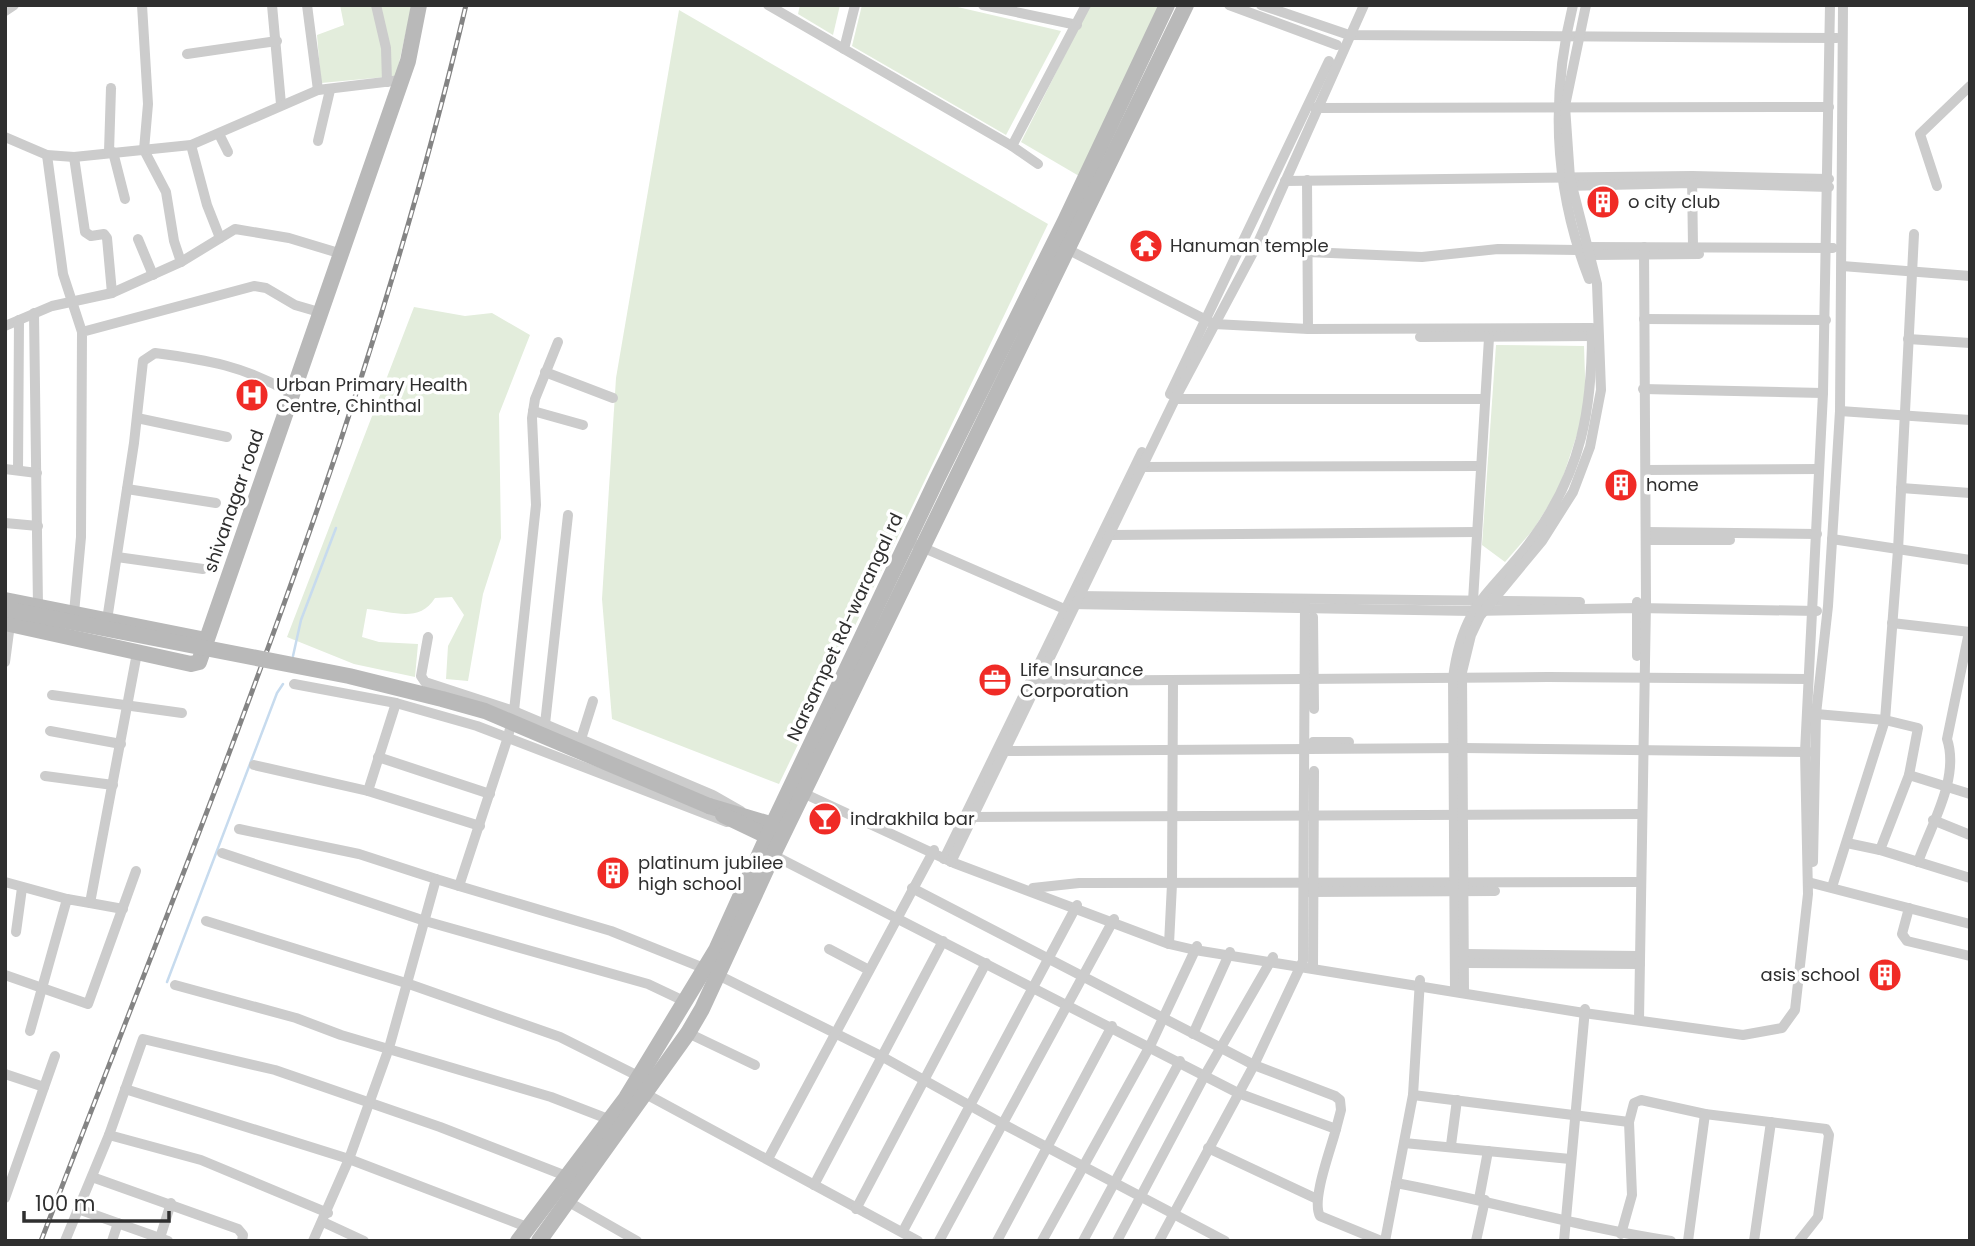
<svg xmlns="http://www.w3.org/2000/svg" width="1975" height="1246" font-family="Poppins,sans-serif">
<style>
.green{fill:#e3eddc}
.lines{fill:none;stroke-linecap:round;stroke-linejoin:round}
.stream{stroke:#c7dbee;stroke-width:2.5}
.street{stroke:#ccc;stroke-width:10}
.secondary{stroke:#b9b9b9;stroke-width:16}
.rail-casing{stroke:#848484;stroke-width:5}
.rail{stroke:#fff;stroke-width:2.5;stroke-dasharray:8;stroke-linecap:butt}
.secondary-bridge{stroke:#b9b9b9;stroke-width:16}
.labels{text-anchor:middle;stroke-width:7;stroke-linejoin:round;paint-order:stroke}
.poi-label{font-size:18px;fill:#2f2f2f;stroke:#fff;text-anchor:start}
.street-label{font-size:18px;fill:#2f2f2f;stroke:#fff}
</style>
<rect width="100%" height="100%" fill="#fff"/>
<g class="green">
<path d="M340,5h72l-16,71 -75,7 -4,-48 27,-10z"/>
<path d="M800,5h40l-7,30 -35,-21z"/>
<path d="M862,5h87l112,26 -55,104 -154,-89z"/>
<path d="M1090,5h69l-80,171 -58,-34z"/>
<path d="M679,10l369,214 -269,560 -167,-65 -10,-120 14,-221z"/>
<path d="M414,307l51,9 27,-3 38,22 -31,79 2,124 -18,56 -15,87 -22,-2 2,-33 16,-31 -12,-18 -17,1c-16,26 -43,13 -68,11l-5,28 17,5 39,2 -3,33 -61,-13 -67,-27z"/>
<path d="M1496,345l88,1 2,61 -27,82 -26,41 -28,32 -23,-17z"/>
</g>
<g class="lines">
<g class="stream">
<path d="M293,656l8,-36 35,-92"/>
<path d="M167,982l110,-289 6,-9"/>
</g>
<g class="street">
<path d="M142,5l6,99 -4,46 22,42 8,49 7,21"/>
<path d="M272,5l9,99"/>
<path d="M307,5l11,85"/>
<path d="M376,5l10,43 1,34"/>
<path d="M768,5l76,44"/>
<path d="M855,5l-11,44 168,97"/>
<path d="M983,5l94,20"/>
<path d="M1229,5l108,40"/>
<path d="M1261,5l88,30 488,3"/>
<path d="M1573,5c-23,93 -19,184 16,274"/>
<path d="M5,11l9,-6"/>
<path d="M187,54l90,-13"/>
<path d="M1315,108l514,-1"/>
<path d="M219,134l9,18"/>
<path d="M5,137l42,18 27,2 117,-12 127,-55 83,-10"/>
<path d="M318,141l12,-51"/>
<path d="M191,145l16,60 13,33"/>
<path d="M109,152l2,-64"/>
<path d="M113,152l12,47"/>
<path d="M47,155l16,119 19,58"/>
<path d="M74,157l11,75 6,4 13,-2 3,4 5,55"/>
<path d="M1038,164l-26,-18 74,-141"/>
<path d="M1692,176l1,71"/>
<path d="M1307,180l1,149"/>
<path d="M1285,181l407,-5 137,3"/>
<path d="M1565,186l127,-3 137,4"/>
<path d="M1937,186l-17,-52 50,-48"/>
<path d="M138,239l15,36"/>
<path d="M1583,247l250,1"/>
<path d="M1067,249l147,75 94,5 284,-1"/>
<path d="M1308,252l114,5 76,-8 80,1"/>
<path d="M1589,255l110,-1"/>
<path d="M1842,266l128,10"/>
<path d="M34,313l4,294"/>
<path d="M1644,319l182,1"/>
<path d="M5,326l47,-20 60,-13 69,-31 54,-33 54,9 53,16"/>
<path d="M1420,337l172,-1"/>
<path d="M1908,339l62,4"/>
<path d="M545,372l68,26"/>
<path d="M1643,389l180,4"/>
<path d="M1170,394l159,-333"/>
<path d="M1175,399h308"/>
<path d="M533,411l50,14"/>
<path d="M1840,411l130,9"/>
<path d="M137,418l90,19"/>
<path d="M1142,467l338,-1"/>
<path d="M5,469l32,4"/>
<path d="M18,470l1,-150"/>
<path d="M1646,470l173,-1"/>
<path d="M1901,488l69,5"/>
<path d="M127,489l89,14"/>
<path d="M5,523l33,3"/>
<path d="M1646,532l171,2"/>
<path d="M1110,535l367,-3"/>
<path d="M1832,539l138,21"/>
<path d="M1646,540h84"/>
<path d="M917,545l152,66"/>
<path d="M117,557l86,12"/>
<path d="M1075,596l505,6"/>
<path d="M1473,601l16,-263"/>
<path d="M1070,604l402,7 165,-3 180,3"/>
<path d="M74,613l7,-76 1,-205 172,-46 12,2 29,17 24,7"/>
<path d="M1313,617l1,92"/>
<path d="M107,620l27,-177 9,-82 12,-8c53,7 89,13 136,40"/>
<path d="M1892,623l78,9"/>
<path d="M428,637l-7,39 4,6 89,29 199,84 28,16"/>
<path d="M1637,656v-54"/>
<path d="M5,662l5,-38"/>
<path d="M1034,681l514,-4 259,2"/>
<path d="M294,684l102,19 81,23 250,96"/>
<path d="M52,695l130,18"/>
<path d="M1816,714l69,6 33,8 -9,47 -29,75"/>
<path d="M545,724l23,-209"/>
<path d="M50,731l71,13"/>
<path d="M581,739l12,-38"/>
<path d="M1313,742h36"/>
<path d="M1003,751l461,-3 345,4"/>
<path d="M378,757l112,37"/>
<path d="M254,765l114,26 112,35"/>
<path d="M1909,775l61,19"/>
<path d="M45,776l68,9"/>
<path d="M368,791l28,-88"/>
<path d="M803,793l151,70 215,81 26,6 389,63 159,22 39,-7 13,-18 13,-116 -3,-142 18,-359 7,-388"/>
<path d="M970,817l672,-3"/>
<path d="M1933,820l37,15"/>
<path d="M239,829l120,25 77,25"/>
<path d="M1847,843l33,7 90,28"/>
<path d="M222,853l203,68 223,63 38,18"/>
<path d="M773,855l465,238 98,36c-5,20 -25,71 -16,87l61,25"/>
<path d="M944,859l198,-407"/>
<path d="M951,862l224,-463 81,-152 108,-242"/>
<path d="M1813,862l3,-148 12,-108 12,-195 3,-406"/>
<path d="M1918,862c13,-37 42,-84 29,-123l22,-107"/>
<path d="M5,882l62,17"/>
<path d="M1808,882l162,42"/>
<path d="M459,886l152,45 95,38 175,87 122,68 222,117"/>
<path d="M1832,887l53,-167 13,-170 16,-316"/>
<path d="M912,888l342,177 81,31 5,4 1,10 -5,19"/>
<path d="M1033,888l46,-5 562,-1"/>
<path d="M1308,892l187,-1"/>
<path d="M90,903l33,6"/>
<path d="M1909,908l-7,26 5,7 63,15"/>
<path d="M206,921l203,63 151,53 80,40"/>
<path d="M16,932l6,-44"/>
<path d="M1169,944l3,-60 1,-202"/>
<path d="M829,949l40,21"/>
<path d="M1465,954l175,2"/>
<path d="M1464,963l176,1"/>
<path d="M1313,967l1,-196"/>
<path d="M5,975l83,29 48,-133"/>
<path d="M175,985l121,33 45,17 210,62 57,22"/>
<path d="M1455,991l-2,-313c10,-79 42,-86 83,-144 45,-64 56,-124 56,-201"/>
<path d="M1464,993l-2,-321 9,-37 9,-19 62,-75 31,-49 17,-45 11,-57 -4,-106 -27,-106 -5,-72 21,-101"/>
<path d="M1639,1020l7,-418 -2,-355"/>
<path d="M30,1031l37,-132 23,4 47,-250"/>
<path d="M688,1033l67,32"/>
<path d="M1193,1034l37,-82"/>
<path d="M5,1074l39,13"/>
<path d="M125,1089l224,70 178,68"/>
<path d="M644,1093l274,148"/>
<path d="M1413,1095l216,27"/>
<path d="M109,1135l92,25 127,53"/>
<path d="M1404,1143l166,16"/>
<path d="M1451,1145l6,-45"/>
<path d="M1208,1148l109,51"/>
<path d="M768,1159l166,-309"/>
<path d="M92,1177l146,52 5,6 -1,6"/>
<path d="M1396,1183c92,17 182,44 275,58"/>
<path d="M814,1185l129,-244"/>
<path d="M5,1198l50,-142"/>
<path d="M1479,1199l9,-48"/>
<path d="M567,1201l70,40"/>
<path d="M78,1209l90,32"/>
<path d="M856,1209l130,-246"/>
<path d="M323,1222l41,19"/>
<path d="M903,1231l174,-326"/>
<path d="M1621,1234l11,-39 -3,-73 5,-19 7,-3 64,14 121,15 3,6 -11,82 -19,24"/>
<path d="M65,1241l44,-106 34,-96 132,31 165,57 126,49"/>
<path d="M112,1241l6,-18"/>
<path d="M159,1241l12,-38"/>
<path d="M313,1241l36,-82 40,-111 47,-169 23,7 49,-149 6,-26 22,-206 -4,-87 3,-19 23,-57"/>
<path d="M939,1241l175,-322"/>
<path d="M997,1241l115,-215"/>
<path d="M1042,1241l108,-195 47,-100"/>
<path d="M1083,1241l97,-180"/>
<path d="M1117,1241l88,-166 68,-118"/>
<path d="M1159,1241l95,-176 49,-104 2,-358"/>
<path d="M1385,1241l28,-146 7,-115"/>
<path d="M1476,1241l9,-41"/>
<path d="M1564,1241l21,-232"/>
<path d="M1688,1241l17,-127"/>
<path d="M1754,1241l17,-119"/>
</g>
<g class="secondary">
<path d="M5,600l201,40"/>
<path d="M5,623l186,41 8,-2 209,-601 11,-56"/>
<path d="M709,806l71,21"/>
<path d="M723,815l52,25"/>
<path d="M518,1241l108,-143 90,-148 57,-126 164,-345 128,-258 102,-216"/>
<path d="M539,1241l149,-208 14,-24 71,-154 413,-850"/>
</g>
<defs>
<path id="rail" d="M41,1241c156,-407 325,-810 425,-1236"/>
</defs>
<use href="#rail" class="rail-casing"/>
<use href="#rail" class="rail"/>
<path class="secondary-bridge" d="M5,609l344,67 93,23 43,12 224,95"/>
</g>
<defs>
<symbol id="building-disc" viewBox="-11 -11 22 22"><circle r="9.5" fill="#f02b26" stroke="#fff"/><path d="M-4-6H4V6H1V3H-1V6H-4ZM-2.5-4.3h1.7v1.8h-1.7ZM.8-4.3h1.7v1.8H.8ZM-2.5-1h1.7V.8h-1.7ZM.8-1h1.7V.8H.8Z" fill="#fff"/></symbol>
<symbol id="temple-disc" viewBox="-11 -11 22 22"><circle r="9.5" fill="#f02b26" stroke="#fff"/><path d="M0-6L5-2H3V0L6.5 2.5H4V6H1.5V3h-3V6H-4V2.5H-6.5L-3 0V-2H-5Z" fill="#fff"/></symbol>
<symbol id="hospital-disc" viewBox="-11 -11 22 22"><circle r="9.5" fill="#f02b26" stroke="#fff"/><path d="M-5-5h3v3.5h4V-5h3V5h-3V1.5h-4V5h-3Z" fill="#fff"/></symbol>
<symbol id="office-disc" viewBox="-11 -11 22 22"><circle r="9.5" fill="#f02b26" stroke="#fff"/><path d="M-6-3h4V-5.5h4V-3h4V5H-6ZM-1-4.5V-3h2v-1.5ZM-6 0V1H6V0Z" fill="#fff"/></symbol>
<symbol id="bar-disc" viewBox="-11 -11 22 22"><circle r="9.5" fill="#f02b26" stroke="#fff"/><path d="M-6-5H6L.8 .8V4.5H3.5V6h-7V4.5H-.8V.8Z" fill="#fff"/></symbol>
</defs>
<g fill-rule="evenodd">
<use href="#building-disc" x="1584" y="183" width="38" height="38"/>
<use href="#temple-disc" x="1127" y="227" width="38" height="38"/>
<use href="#hospital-disc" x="233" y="376" width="38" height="38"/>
<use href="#building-disc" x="1602" y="466" width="38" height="38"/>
<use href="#office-disc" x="976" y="661" width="38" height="38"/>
<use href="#bar-disc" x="806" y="800" width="38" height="38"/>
<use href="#building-disc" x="594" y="854" width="38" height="38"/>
<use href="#building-disc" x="1866" y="956" width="38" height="38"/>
</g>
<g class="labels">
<g class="poi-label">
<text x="1628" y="208">o city club</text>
<text x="1170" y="252">Hanuman temple</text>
<text x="276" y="391">Urban Primary Health<tspan x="276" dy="21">Centre, Chinthal</tspan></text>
<text x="1646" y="491">home</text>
<text x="1020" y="676">Life Insurance<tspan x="1020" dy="21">Corporation</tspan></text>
<text x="850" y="825">indrakhila bar</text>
<text x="638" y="869">platinum jubilee<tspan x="638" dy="21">high school</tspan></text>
<text x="1860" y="981" text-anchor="end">asis school</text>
</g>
<g class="street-label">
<text transform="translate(234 501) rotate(-71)" y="6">shivanagar road</text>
<text transform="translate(845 627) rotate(-65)" y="6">Narsampet Rd-warangal rd</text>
</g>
</g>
<rect width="1975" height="1246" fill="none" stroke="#2f2f2f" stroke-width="14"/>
<path d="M24 1211v10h145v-10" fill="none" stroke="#2f2f2f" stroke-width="3.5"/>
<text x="35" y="1211" font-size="21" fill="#2f2f2f" stroke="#ffffff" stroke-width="5" paint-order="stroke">100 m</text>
</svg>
